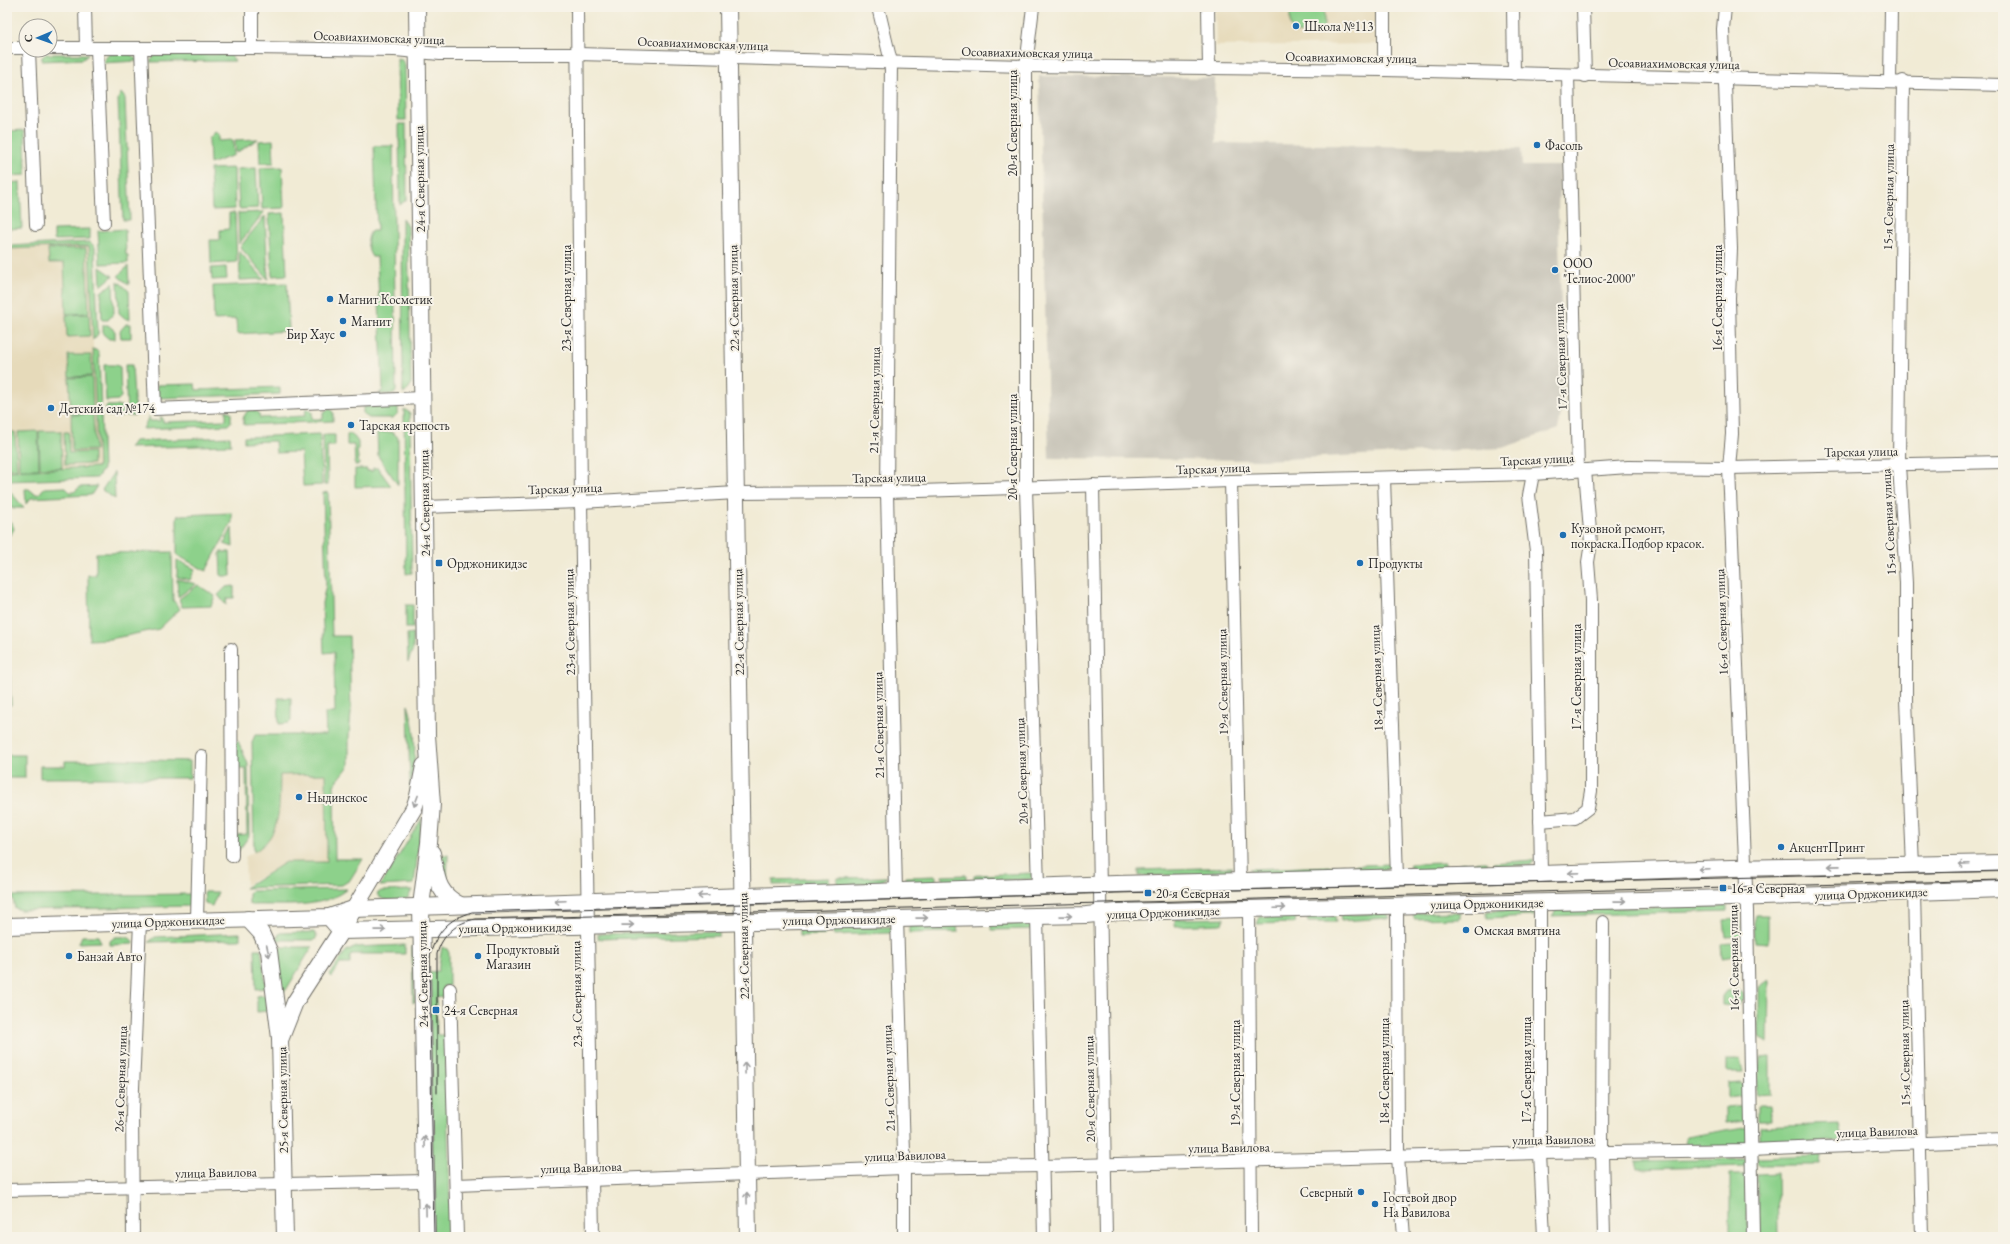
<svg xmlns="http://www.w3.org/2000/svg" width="2010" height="1244" font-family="'EB Garamond',serif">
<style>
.built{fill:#e6daba}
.industrial{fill:#c8c4b8}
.green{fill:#8dd18b;stroke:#5c7e5b}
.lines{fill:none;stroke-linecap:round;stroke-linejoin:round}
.minor-casing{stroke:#706e66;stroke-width:14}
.major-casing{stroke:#706e66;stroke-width:18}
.minor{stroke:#fff;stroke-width:12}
.major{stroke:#fff;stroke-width:16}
.tram{stroke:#2b2b2b;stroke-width:1}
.oneway{stroke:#a0a0a0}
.poi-dot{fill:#1f6fb2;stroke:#f7f3e8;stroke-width:1.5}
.labels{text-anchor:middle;stroke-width:4;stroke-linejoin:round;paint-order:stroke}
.poi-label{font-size:13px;fill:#2b2b2b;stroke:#f7f3e8;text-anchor:start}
.street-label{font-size:13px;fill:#2b2b2b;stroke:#f7f3e8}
</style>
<rect width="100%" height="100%" fill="#f7f3e8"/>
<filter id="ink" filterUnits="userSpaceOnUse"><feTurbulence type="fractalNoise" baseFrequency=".025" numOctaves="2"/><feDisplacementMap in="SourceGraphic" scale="8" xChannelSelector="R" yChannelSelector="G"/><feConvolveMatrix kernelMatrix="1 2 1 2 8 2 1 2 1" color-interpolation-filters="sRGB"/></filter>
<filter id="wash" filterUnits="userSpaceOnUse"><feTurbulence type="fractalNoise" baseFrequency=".012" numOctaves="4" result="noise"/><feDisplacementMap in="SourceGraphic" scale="16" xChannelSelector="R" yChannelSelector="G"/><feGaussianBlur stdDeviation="0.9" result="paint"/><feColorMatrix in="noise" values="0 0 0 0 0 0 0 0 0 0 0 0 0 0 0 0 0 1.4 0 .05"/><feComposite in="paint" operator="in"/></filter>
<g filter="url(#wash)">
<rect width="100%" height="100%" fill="#f1ebd5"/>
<g class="built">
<path d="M1215,7h162v37l-161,2z"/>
<path d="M89,246l9,221 -91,4v-222z"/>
<path d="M327,774v88h-41l-40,23 -1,-28 21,-13 14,-44v-25z"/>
</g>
<path class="industrial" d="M1039,76l176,2 1,65 305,6 1,17h38l-2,44 6,189 -6,30 -56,19 -239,12 -214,-2z"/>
<g class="green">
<path d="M1290,7h34v17l-1,6 -9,4 -19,-1 -5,-8z"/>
<path d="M129,53l9,8 -36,2 7,-9z"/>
<path d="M46,54h39l3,1 -5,4 -41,2v-4z"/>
<path d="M230,54l5,7 -85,1 5,-7z"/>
<path d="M397,58l4,1 4,6 1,55h-8z"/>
<path d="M121,93l4,5 5,122h-7l-5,-121z"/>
<path d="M399,124h7l1,75 -7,6z"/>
<path d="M25,130l1,45 -19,1 1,-45z"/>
<path d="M215,132l4,2v7l14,-1 1,15 -24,9 -1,-25z"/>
<path d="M258,139l-22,14 -1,-13z"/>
<path d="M273,140l1,23h-14l-1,-22z"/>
<path d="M374,146h19l3,245 -2,3h-14v-2l3,-1 -6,-134h-5c-5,-7 -6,-18 -1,-26h6z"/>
<path d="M282,167l2,41 -22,1 -2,-41z"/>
<path d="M234,168l1,41 -23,1 -2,-41z"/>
<path d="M256,168l2,40 -19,1 -2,-40z"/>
<path d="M20,182l2,46 -15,1v-46z"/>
<path d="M264,212l-25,32 -1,-31z"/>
<path d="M229,213h6l2,49 -26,2 -1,-24h10v-10l9,-1z"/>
<path d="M284,213l3,62 -15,1 -3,-62z"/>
<path d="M265,216l3,63 -28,-32z"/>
<path d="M402,219l6,7 3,159 -6,8h-2z"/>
<path d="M90,229v10l-36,1v-10z"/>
<path d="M125,229l1,26h2v8l-28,1 -2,-33z"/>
<path d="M90,242l5,5 3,87 -5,6 -4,-94 -82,3v-3z"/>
<path d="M86,248l3,65 -23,1 -2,-51h-15l-1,-14z"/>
<path d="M239,251l25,28 -24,1z"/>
<path d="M128,266l1,19 -11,-9z"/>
<path d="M100,267l13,9 -12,10z"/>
<path d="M226,267l1,12 -15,1 -1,-12z"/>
<path d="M118,281l11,10 1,28h-4l-7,-6z"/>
<path d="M113,283l1,30 -6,7h-6l-1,-28z"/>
<path d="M287,283l2,48 -52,3 -1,-15 -22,1 -1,-34z"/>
<path d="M89,314l1,22 -23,1 -1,-22z"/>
<path d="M126,324h5v14h-10l-1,-7z"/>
<path d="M103,325h5l7,6v8h-6l-6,-5z"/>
<path d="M93,349l5,2 1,3 4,115 -6,9 -90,3v-10l91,-4z"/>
<path d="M68,355h23l1,21 -23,1z"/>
<path d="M104,365h12l4,2 1,30 -3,3 -12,1z"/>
<path d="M125,365h7l3,50 -8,1z"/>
<path d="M92,377l1,36 -22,1 -2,-36z"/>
<path d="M195,384l1,6 84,-3v7l-123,4v-13z"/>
<path d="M106,406h15l1,10h-16z"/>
<path d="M398,406v7l-5,5h-24l-6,-4v-7z"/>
<path d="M306,408l6,4v7h11v-6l7,-4 3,3v9l-89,4 -1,-7 5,-8 8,1 3,3 1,4 45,-2z"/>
<path d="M404,409l6,4 2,160 -6,1z"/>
<path d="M226,410l5,3v9l-3,3 -85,4 6,-13v5h11v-4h2l1,5 63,-2z"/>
<path d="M93,414l2,36 -23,1 -1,-36z"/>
<path d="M38,431l1,38h-20l-1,-37z"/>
<path d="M39,431h22l1,37h-22z"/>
<path d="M7,432h8l2,37h-10z"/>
<path d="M64,432h5v21l24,-1v12l-28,1z"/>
<path d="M391,432l7,5v48l-20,-29 -1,-23z"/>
<path d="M320,434l2,51 -19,1 -2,-34 -25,1 -1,-12 -31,1v-5z"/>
<path d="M347,434h5l6,8v8h-1l2,15h-4l-1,-20h-7z"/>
<path d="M323,435h12v11h-8l1,39h-4z"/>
<path d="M230,437l1,8 -102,3 5,-7z"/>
<path d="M373,468h5l13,18 -36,1v-18h12v2h6z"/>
<path d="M114,472l1,27 -13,-9z"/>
<path d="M97,486l-6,9 -60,3 -5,6 -1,-15h4l6,5h4l5,-6 21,-1 5,5h4l6,-5z"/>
<path d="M7,490h2l15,18h-17z"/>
<path d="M328,492l4,144h17l2,77 -2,22v31l-15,19 1,74h28l-13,21 -8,5 -97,3 41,-26h41l-1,-88 -46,1c-1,29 3,60 -26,77l-2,-110 3,-7h71l-1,-22h10l-1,-61 -10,1 -2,-50 4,-18 -3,-92z"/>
<path d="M232,513v9l-26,49 -29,-16v-39l4,-1z"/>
<path d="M7,521l5,2 2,6 -3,5 -4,2z"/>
<path d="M232,528l1,19 -9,-3z"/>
<path d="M172,552l1,48 7,9 -21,20 -49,10 -21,1 -1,-65h8v-22z"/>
<path d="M220,552h10l1,24h-10z"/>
<path d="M177,560l18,9 -5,11 -13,-3z"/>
<path d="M177,579l19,5 -18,13z"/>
<path d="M198,585l17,11 -4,10 -29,1 -3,-8z"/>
<path d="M234,586v12h-7l-1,7 -8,-10 8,-8z"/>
<path d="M7,602l4,103h-3z"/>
<rect x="406" y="605" width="7" height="23"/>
<path d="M413,633v16l-5,13 -1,-28z"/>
<path d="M278,698h13v23l-2,2 -10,1z"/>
<path d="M408,705c9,26 8,57 2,83z"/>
<path d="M235,741h3l10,23 1,72 -12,17v-18l10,-1 -1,-65h-9z"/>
<rect x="7" y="755" width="18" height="23"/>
<path d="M110,759l80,2v17h-150v-12h25v-5h25z"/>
<path d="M422,818l-8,66 -34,2z"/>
<path d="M440,855h8l-1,27 -5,1z"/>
<path d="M1534,860l-3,5 -38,3v-5z"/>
<path d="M1487,862v6l-27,1v-6z"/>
<path d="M1445,863v8l-31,-1 -5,-3 1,-3z"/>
<path d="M1390,864l-1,3 -6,3 -126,4 -5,-2 -3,-3z"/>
<path d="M1233,867l-7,7 -87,2v-6z"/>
<path d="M1035,873v6l-61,2v-6z"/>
<path d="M966,875v7l-23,1 -1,-7z"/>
<path d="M936,876v7l-31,1v-7z"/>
<path d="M887,877l-7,6 -43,2v-7z"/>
<path d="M829,878v6l-56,1v-5z"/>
<path d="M347,889c-26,21 -64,15 -96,16l-2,-1v-10l2,-3z"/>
<path d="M412,890l-4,8c-8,3 -27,5 -31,-4l4,-3z"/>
<path d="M204,892h14l-6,14 -7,-2z"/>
<path d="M192,894l-2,12 -170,4 -5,-2 -3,-12z"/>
<path d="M1727,906v5l-175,5 5,-7z"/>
<path d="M1534,910v6l-47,2v-7z"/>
<path d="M1460,912v6l-46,1 -1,-6z"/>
<path d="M1387,913l3,5 -49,3 -1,-6z"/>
<path d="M1756,915h12v28l-13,-1 -1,-19z"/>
<path d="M1296,916l-1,7 -38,1 3,-7z"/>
<path d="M1335,916l1,6h-28l-1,-5z"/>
<path d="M1224,918l-1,5 -3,1 -45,2v-7z"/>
<path d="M1740,919l2,17 -16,1 -2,-17z"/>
<path d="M1032,923l3,6 -44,1v-6z"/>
<path d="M957,925l1,7 -49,1v-7z"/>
<path d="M891,927v6l-58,2v-7z"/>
<path d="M824,928l1,7 -26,1v-7z"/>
<path d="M719,931v5l-121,3v-5z"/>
<path d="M314,932l3,4 -2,4h-40l5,-7z"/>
<path d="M240,933v7l-91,2 6,-5z"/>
<path d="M82,936h16l3,6 -22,1z"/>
<path d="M115,937c8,0 16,-2 19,7l-24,1v-4z"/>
<path d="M1733,943l5,2v6l-4,5 -12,2 -1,-14z"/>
<path d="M405,945v9h-52l-3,2v8h-10l-9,13 -2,-2 17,-24 8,-4z"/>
<path d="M413,946l2,56 -2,1 -1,-56z"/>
<path d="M275,947h37l-26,43 -5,3z"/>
<path d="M442,947l5,2 2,4v33h-6v11l-7,1 1,37h8l6,202h-20l-4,-262 4,-3 7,-1z"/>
<path d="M255,949h6l5,39 -10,1z"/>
<path d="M1769,980l-1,64 -9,-6v-51z"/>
<path d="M1738,990l5,4v6l-6,6 -15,-1v-9l4,-5z"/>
<path d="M267,995v16l-10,1v-16z"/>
<path d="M1770,1057v37l-14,1 4,-37z"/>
<path d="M1727,1059h13l3,13h-16z"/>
<path d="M1740,1082l4,3v11l-16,2v-15z"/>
<path d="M1746,1105v16l-20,2v-16z"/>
<path d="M1758,1106h12l1,15h-13z"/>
<path d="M1839,1124l4,17 -83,2v-16z"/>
<path d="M1748,1126l-1,20 -62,1 1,-10z"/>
<path d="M1821,1156l-1,9h-62l-1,-7z"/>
<path d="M1748,1159v7l-110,3 -2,-8z"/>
<path d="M1777,1173l1,64h-20v-63z"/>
<path d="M1730,1174h18l1,62h-19z"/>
</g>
</g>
<g filter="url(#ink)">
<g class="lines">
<defs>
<g id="minor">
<path d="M85,7l1,41"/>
<path d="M252,7v41"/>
<path d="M577,7l4,495 12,735"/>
<path d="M878,7l13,55 -4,430 9,400"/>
<path d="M1033,7l-7,59v422l12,399"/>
<path d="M1208,7l1,62"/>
<path d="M1384,7v63"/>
<path d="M1513,7l1,67"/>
<path d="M1583,7l2,69"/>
<path d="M1725,7l-2,22 8,220 -2,49 3,136 -3,34 18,443 6,326"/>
<path d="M7,48h19"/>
<path d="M50,48h202l143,2 45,4h138l448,12 358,4 619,15"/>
<path d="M97,48l7,175"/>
<path d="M141,48l14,361 268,-11"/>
<path d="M29,50l7,175"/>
<path d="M1568,75l10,395"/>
<path d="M1890,81l1,-74"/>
<path d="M1903,81l-4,383 7,119v117l7,166"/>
<path d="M1533,474l-4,21 7,56 5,323"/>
<path d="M1384,478l13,400"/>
<path d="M1231,481l9,401"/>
<path d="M1093,485l13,752"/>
<path d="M424,507l157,-5 155,-9 151,-1 344,-11 302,-7 95,-7 101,1 274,-6"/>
<path d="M231,649l1,207"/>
<path d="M1540,821l35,-3 13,-10 3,-17v-191l-3,-38 3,-19 -6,-73"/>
<path d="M1914,892l8,345"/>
<path d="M1540,902v251l4,84"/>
<path d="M1397,905l1,252 6,80"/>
<path d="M1249,909l2,328"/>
<path d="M1037,916l7,321"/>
<path d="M897,918l7,235v84"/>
<path d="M197,920l4,-164"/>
<path d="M1603,922l-1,231 2,84"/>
<path d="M450,989l7,248"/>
<path d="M456,1185l448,-17 138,-2 498,-13 210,-3 253,-10"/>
<path d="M7,1190l419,-9"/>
<path d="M133,1237l-1,-125 8,-190"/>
</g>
<g id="major">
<path d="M417,7l10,728 5,69 -3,39 -8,63 6,331"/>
<path d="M728,7l20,1230"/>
<path d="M432,853c5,24 4,40 28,52"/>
<path d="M329,917l12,14c249,-4 497,-13 745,-16l31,-3 615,-14 271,-9"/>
<path d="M248,919l13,14 8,18 11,87"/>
<path d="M7,926l322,-9 24,-8 763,-25 425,-10 190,-6 272,-5"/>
<path d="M285,1237l-5,-197 15,-38 46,-71 73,-123 4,-12 6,-30"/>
</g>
</defs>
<use href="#minor" class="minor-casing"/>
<use href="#major" class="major-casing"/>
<use href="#minor" class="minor"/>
<use href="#major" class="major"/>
<g class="tram">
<path d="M437,1093v-139c5,-19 20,-32 39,-35l1527,-39"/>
<path d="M434,1237l-5,-278c6,-25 18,-40 43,-47l644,-19 887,-22"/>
</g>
</g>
<defs><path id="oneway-shaft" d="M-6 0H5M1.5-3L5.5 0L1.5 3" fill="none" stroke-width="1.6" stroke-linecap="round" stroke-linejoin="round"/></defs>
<g class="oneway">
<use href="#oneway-shaft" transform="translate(416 801) rotate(111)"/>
<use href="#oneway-shaft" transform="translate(1964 864) rotate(178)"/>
<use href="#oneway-shaft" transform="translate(1834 866) rotate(179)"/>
<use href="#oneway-shaft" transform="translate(1704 869) rotate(178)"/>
<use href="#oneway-shaft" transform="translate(1574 873) rotate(178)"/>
<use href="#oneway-shaft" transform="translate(703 896) rotate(178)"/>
<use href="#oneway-shaft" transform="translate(560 901) rotate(178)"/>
<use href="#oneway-shaft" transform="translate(1620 901) rotate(-1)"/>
<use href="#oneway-shaft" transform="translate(1280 908) rotate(-2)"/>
<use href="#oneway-shaft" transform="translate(1066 916) rotate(-1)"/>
<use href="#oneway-shaft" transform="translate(922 918) rotate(-1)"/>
<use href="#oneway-shaft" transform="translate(628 925) rotate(-1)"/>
<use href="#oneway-shaft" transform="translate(380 930) rotate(-1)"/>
<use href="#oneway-shaft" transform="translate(268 951) rotate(77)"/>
<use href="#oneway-shaft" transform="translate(745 1068) rotate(-91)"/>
<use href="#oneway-shaft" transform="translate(425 1142) rotate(-91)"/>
<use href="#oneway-shaft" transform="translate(747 1198) rotate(-91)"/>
<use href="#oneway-shaft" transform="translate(426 1209) rotate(-91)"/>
</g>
</g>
<g class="poi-dot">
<circle cx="1296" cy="26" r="4"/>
<circle cx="1537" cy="145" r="4"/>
<circle cx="1555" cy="270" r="4"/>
<circle cx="330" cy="299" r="4"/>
<circle cx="343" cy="321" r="4"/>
<circle cx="343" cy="334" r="4"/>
<circle cx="51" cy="408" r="4"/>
<circle cx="351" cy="425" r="4"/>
<circle cx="1563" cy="535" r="4"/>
<rect x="435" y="559" width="8" height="8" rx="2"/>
<circle cx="1360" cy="563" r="4"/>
<circle cx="299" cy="797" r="4"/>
<circle cx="1781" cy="847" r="4"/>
<rect x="1719" y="884" width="8" height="8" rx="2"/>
<rect x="1144" y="889" width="8" height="8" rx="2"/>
<circle cx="1466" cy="930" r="4"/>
<circle cx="69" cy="956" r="4"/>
<circle cx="478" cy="956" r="4"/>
<rect x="432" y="1006" width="8" height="8" rx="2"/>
<circle cx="1361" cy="1192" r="4"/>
<circle cx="1375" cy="1204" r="4"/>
</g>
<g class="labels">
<g class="poi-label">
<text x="1304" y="31">Школа №113</text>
<text x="1545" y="150">Фасоль</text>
<text x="1563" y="268">ООО<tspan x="1563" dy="15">"Гелиос-2000"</tspan></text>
<text x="338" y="304">Магнит Косметик</text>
<text x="351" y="326">Магнит</text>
<text x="335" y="339" text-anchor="end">Бир Хаус</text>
<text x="59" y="413">Детский сад №174</text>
<text x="359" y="430">Тарская крепость</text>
<text x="1571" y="533">Кузовной ремонт,<tspan x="1571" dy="15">покраска.Подбор красок.</tspan></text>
<text x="447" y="568">Орджоникидзе</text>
<text x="1368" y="568">Продукты</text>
<text x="307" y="802">Ныдинское</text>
<text x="1789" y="852">АкцентПринт</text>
<text x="1731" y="893">16-я Северная</text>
<text x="1156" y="898">20-я Северная</text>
<text x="1474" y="935">Oмская вмятина</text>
<text x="486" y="954">Продуктовый<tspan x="486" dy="15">Магазин</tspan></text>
<text x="77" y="961">Банзай Авто</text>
<text x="444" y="1015">24-я Северная</text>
<text x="1353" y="1197" text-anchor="end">Северный</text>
<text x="1383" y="1202">Гостевой двор<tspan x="1383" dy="15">На Вавилова</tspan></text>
</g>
<g class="street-label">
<text transform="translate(379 37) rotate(2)" y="5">Осоавиахимовская улица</text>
<text transform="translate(703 43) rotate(2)" y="5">Осоавиахимовская улица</text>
<text transform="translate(1027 52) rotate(1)" y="5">Осоавиахимовская улица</text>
<text transform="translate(1351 57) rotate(1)" y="5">Осоавиахимовская улица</text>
<text transform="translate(1674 63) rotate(1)" y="5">Осоавиахимовская улица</text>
<text transform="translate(1012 123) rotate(-90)" y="5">20-я Северная улица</text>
<text transform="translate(419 179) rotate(-91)" y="5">24-я Северная улица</text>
<text transform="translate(1888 197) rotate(-89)" y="5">15-я Северная улица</text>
<text transform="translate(566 298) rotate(-90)" y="5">23-я Северная улица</text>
<text transform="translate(733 298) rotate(-91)" y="5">22-я Северная улица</text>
<text transform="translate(1717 298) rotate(-90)" y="5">16-я Северная улица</text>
<text transform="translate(1560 357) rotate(-92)" y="5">17-я Северная улица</text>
<text transform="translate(874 400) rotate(-89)" y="5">21-я Северная улица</text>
<text transform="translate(1012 447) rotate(-90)" y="5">20-я Северная улица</text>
<text transform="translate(1861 451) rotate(-1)" y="5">Тарская улица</text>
<text transform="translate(1537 459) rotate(-3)" y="5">Тарская улица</text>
<text transform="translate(1213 468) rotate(-2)" y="5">Тарская улица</text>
<text transform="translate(889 477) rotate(-1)" y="5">Тарская улица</text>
<text transform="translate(565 488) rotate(-2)" y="5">Тарская улица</text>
<text transform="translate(424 503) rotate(-91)" y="5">24-я Северная улица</text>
<text transform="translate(1888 522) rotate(-93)" y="5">15-я Северная улица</text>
<text transform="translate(569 622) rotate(-91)" y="5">23-я Северная улица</text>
<text transform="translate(738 622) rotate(-91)" y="5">22-я Северная улица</text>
<text transform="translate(1721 622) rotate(-92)" y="5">16-я Северная улица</text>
<text transform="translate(1576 677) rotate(-90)" y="5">17-я Северная улица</text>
<text transform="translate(1376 678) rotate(-92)" y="5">18-я Северная улица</text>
<text transform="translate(1222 682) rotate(-91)" y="5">19-я Северная улица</text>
<text transform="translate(878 725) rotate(-91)" y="5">21-я Северная улица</text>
<text transform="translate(1021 771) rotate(-92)" y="5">20-я Северная улица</text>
<text transform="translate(1871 893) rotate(-2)" y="5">улица Орджоникидзе</text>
<text transform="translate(1487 903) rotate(-1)" y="5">улица Орджоникидзе</text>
<text transform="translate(1163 912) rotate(-2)" y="5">улица Орджоникидзе</text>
<text transform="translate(839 919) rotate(-1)" y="5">улица Орджоникидзе</text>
<text transform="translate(168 921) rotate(-2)" y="5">улица Орджоникидзе</text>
<text transform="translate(515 927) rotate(-1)" y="5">улица Орджоникидзе</text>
<text transform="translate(743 946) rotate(-91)" y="5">22-я Северная улица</text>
<text transform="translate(1733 958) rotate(-91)" y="5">16-я Северная улица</text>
<text transform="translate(422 974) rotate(-91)" y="5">24-я Северная улица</text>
<text transform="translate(576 994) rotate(-91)" y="5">23-я Северная улица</text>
<text transform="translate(1904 1053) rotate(-91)" y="5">15-я Северная улица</text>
<text transform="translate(1526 1070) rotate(-90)" y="5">17-я Северная улица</text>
<text transform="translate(1384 1071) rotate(-90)" y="5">18-я Северная улица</text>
<text transform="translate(1235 1073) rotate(-90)" y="5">19-я Северная улица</text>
<text transform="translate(888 1078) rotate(-92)" y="5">21-я Северная улица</text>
<text transform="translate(120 1079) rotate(-88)" y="5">26-я Северная улица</text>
<text transform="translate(1089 1089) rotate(-91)" y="5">20-я Северная улица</text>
<text transform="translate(282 1100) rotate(-91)" y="5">25-я Северная улица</text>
<text transform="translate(1877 1131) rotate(-2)" y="5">улица Вавилова</text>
<text transform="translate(1553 1139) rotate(-1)" y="5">улица Вавилова</text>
<text transform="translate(1229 1147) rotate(-1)" y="5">улица Вавилова</text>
<text transform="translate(905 1155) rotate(-2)" y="5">улица Вавилова</text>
<text transform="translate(581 1167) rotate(-2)" y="5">улица Вавилова</text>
<text transform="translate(216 1172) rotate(-1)" y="5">улица Вавилова</text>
</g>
</g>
<rect width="2010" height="1244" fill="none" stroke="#f7f3e8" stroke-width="24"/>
<g transform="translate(38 38) rotate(268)"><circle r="19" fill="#f7f3e8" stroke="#a5a39c"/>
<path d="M0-3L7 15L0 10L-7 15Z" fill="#1f6fb2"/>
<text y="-6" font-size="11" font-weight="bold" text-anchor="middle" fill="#2b2b2b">С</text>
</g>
</svg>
